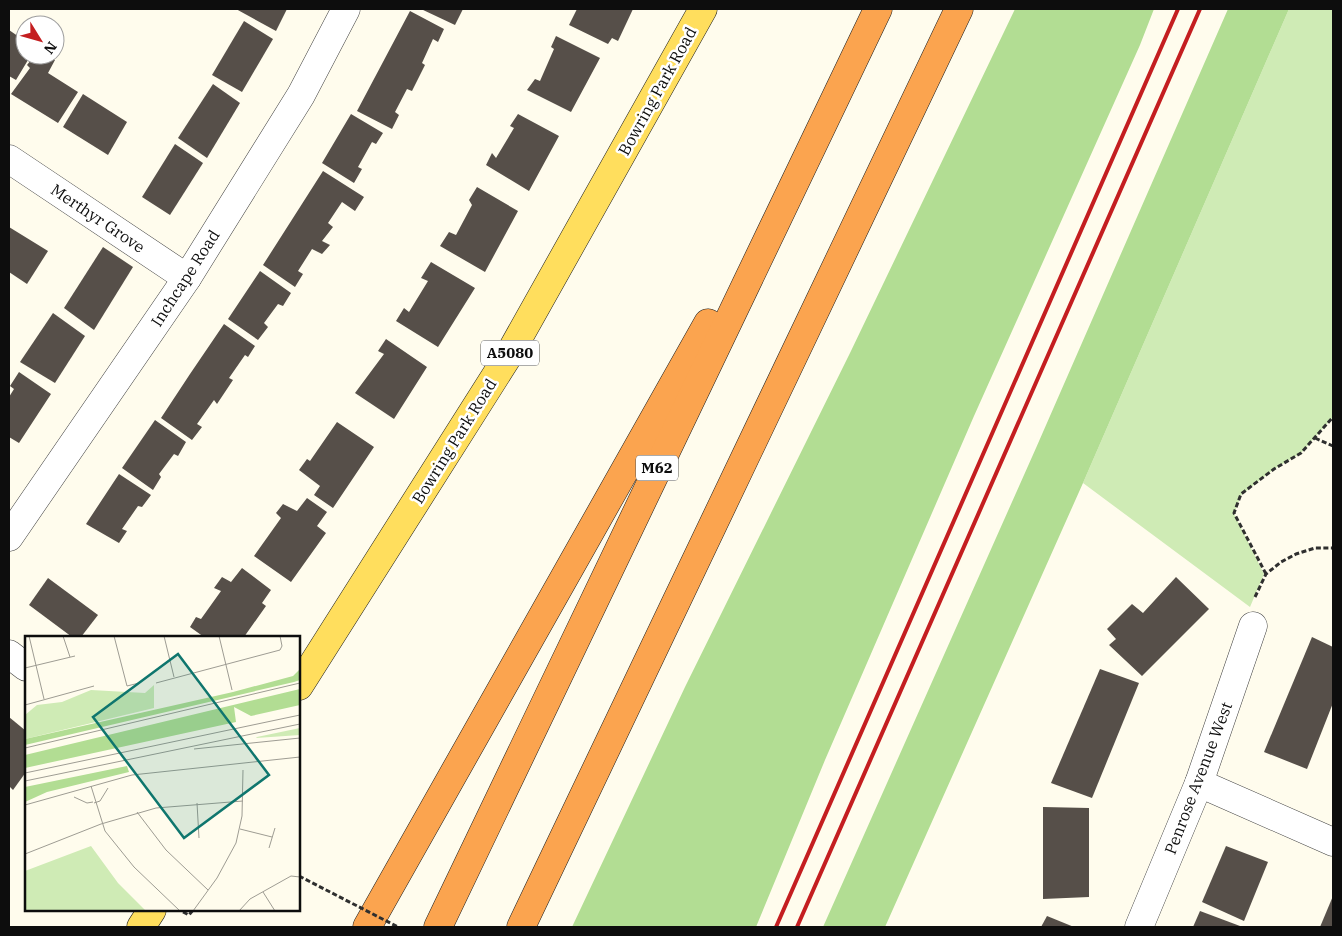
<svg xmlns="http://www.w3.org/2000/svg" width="1342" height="936" font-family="'IBM Plex Serif',serif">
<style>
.green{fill:#cfebb5}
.forest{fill:#b2dd93}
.building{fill:#564f49}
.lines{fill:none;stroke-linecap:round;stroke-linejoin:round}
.street-casing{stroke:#404040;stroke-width:29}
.primary-casing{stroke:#1e1e1e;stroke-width:29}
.highway-casing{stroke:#1e1e1e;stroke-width:29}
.path{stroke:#2f2f2f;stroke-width:3;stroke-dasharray:5 2.5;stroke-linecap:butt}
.street{stroke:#fff;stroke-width:28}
.primary{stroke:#ffde5d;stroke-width:28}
.highway{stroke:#fba44f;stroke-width:28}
.rail{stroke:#c41e20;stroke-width:4}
.path-bridge{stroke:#2f2f2f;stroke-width:3;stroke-dasharray:5 2.5;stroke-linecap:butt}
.labels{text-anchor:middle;stroke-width:5;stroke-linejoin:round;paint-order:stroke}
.shield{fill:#fff;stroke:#565656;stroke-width:1}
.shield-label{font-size:15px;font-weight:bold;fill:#0d0d0d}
.street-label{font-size:16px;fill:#0d0d0d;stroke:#fff}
.inset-road{fill:none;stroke:#9e9c93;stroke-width:1}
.view{fill:#0f766e;fill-opacity:0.15;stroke:#0f766e;stroke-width:2.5}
.inset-edge{fill:none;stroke:#0d0d0d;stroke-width:2.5}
</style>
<rect width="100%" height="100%" fill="#fffced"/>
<path class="green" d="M1289,9h44v408l-32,36 -27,16 -33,26 -7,19 30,60 -14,33 -167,-124z"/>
<g class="forest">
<path d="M1015,9h139l-14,36 -166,371 -149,344 -69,167h-184l113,-240 165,-334z"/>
<path d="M1228,9h61l-206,474 -198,444h-62l213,-479z"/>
</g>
<g class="building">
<path d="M236,9h51l-11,22z"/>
<path d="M421,9h42l-8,16z"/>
<path d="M577,9h56l-15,32 -6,-3 -4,6 -39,-19z"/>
<path d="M410,11l34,18 -6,13 -5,-3 -11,24 3,2 -13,26 -5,-2 -12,23 4,3 -7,14 -35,-18z"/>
<path d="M244,21l29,18 -31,53 -30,-17z"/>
<path d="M9,30l16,11v14h6l-15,25 -7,-4z"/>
<path d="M556,36l44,22 -29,54 -44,-22 8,-11 5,2 14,-32 -3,-2z"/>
<path d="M35,55h13l7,5 -7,13 30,19 -20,31 -47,-29 19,-26 -3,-3z"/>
<path d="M213,84l27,19 -33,55 -29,-20z"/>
<path d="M83,94l44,28 -19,33 -45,-28z"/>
<path d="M351,114l32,19 -7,11 -4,-2 -14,25 4,2 -8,14 -32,-20z"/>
<path d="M518,114l41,22 -30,55 -43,-26 6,-12 4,5 18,-30 -4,-2z"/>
<path d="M175,144l28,19 -33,52 -28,-18z"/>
<path d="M323,171l41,26 -9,14 -13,-9 -14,21 5,4 -11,14 8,4 -8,9 -10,-5 -14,22 5,3 -8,13 -32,-22z"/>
<path d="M477,187l41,24 -33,61 -45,-26 9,-14 7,3 16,-30 -3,-5z"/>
<path d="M9,227l39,24 -21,33 -18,-12z"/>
<path d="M103,247l30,20 -39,63 -30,-22z"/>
<path d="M431,262l44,26 -37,59 -42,-26 8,-13 5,4 19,-31 -7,-3z"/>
<path d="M260,271l31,22 -8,13 -5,-2 -14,19 4,4 -10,13 -30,-21z"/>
<path d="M53,313l32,23 -30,47 -35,-21z"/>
<path d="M224,324l31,22 -7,11 -3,-2 -16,23 4,2 -16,24 -3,-4 -17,24 5,3 -10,13 -31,-22 29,-44z"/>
<path d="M386,339l41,28 -33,52 -39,-26 29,-39 -6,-3z"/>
<path d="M19,372l32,22 -32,49 -10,-6v-40l5,-8 -4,-3z"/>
<path d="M155,420l31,22 -8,14 -4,-2 -15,20 2,3 -8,13 -31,-22z"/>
<path d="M337,422l37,25 -41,61 -19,-13 6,-9 -21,-16 8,-11 3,2z"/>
<path d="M119,474l32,21 -9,12 -4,-1 -16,23 5,2 -8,12 -33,-19z"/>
<path d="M307,498l20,14 -10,14 9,7 -35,49 -37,-26 27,-38 -5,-5 7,-9 14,7z"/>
<path d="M242,568l29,22 -9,13 4,3 -22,31h-40l-14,-10 6,-10 5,2 20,-28 -7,-3 8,-11 9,5z"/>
<path d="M1176,577l33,32 -67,67 -33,-31 7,-6 -9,-10 25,-25 11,9z"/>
<path d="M48,578l50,37 -17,22h-9l-43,-32z"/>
<path d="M1312,637l21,10v56l-26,66 -43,-17z"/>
<path d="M1100,669l39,14 -47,115 -41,-15z"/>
<path d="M9,717l17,14v41l-13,18 -4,-4z"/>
<path d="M1043,807l46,1v89l-46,2z"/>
<path d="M1226,846l42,16 -24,59 -42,-19z"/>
<path d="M1333,896v31h-13z"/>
<path d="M1200,911l40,15v1h-47z"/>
<path d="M1047,916l27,11h-33z"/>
</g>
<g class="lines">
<defs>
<g id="street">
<path d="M9,159l178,119"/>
<path d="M9,537l178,-259 114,-183 45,-86"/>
<path d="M9,654l17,13"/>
<path d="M1199,783l134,59"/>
<path d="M1139,927l60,-144 54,-157"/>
</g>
<g id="primary">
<path d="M299,686l211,-333 193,-344"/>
<path d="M141,927l11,-17"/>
</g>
<g id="highway">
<path d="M367,927l341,-604"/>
<path d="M438,927l440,-918"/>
<path d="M521,927l438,-918"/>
</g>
</defs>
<use href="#street" class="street-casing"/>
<use href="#primary" class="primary-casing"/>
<use href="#highway" class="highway-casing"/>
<g class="path">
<path d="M1315,438l18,8"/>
<path d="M1266,574l-32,-61 7,-19 33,-25 27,-16 32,-36"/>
<path d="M1255,597l11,-23 15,-12 15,-8 19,-6h18"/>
<path d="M183,912l6,3 4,-5"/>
</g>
<use href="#street" class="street"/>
<use href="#primary" class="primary"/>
<use href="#highway" class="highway"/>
<g class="rail">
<path d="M776,927l402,-918"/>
<path d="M797,927l403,-918"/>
</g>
<path class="path-bridge" d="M299,876l99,51"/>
</g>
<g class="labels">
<g class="shield">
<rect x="481" y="340.5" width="58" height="25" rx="4"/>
<rect x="636" y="455.5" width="42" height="25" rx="4"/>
</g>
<g class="shield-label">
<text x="510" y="358">A5080</text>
<text x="657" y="473">M62</text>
</g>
<g class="street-label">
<text transform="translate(657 91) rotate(-61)" y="6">Bowring Park Road</text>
<text transform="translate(98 218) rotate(34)" y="6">Merthyr Grove</text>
<text transform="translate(185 278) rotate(-57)" y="6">Inchcape Road</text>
<text transform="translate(454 441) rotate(-58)" y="6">Bowring Park Road</text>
<text transform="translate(1198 778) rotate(-69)" y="6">Penrose Avenue West</text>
</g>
</g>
<g transform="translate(25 636)">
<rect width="275" height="275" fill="#fffced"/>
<path d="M129,49v23l-129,31v-24l12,-10 25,-3 29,-12 54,3zM275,92v7l-44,3 1,-1zM66,210l27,37 28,28h-121v-40z" fill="#cfebb5"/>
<path d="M275,33v11l-6,2 -269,63v-6l208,-47 60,-16zM275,53v16l-49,11 -17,-9 2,15 -211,46v-13zM102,130l2,6 -82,20 -22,10v-15z" fill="#b2dd93"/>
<path class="inset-road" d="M4,0l15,63M38,0l7,21M89,0l13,50 12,-3M139,0l10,41M194,0l13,54M0,32l50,-12M131,47l124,-33 2,-4 -2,-10M0,69l69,-19M0,112l275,-65M169,113l106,-11M0,137l275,-58M0,145l275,-57M66,150l14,45 29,36 46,44M49,161l13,6 6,-1M69,167l6,-2 8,-13M172,167l2,35M0,169l107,-30 168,-18M112,176l29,38 42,40M215,193l32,8M244,212l6,-20M0,218l76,-30 55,-16 87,-7M238,256l12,19M168,275l24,-33 19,-35 6,-27 1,-46M214,275l11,-12 41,-23 9,1"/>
<path class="view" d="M153,18l91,121 -85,63 -91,-121z"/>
<rect width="275" height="275" class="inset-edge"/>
</g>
<rect width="1342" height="936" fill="none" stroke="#0d0d0d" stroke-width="20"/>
<g transform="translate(40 40) rotate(127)"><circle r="24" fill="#ffffff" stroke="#9e9e9e"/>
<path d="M0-4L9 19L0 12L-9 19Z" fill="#c41e20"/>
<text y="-8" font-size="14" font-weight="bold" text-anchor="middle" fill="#0d0d0d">N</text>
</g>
</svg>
